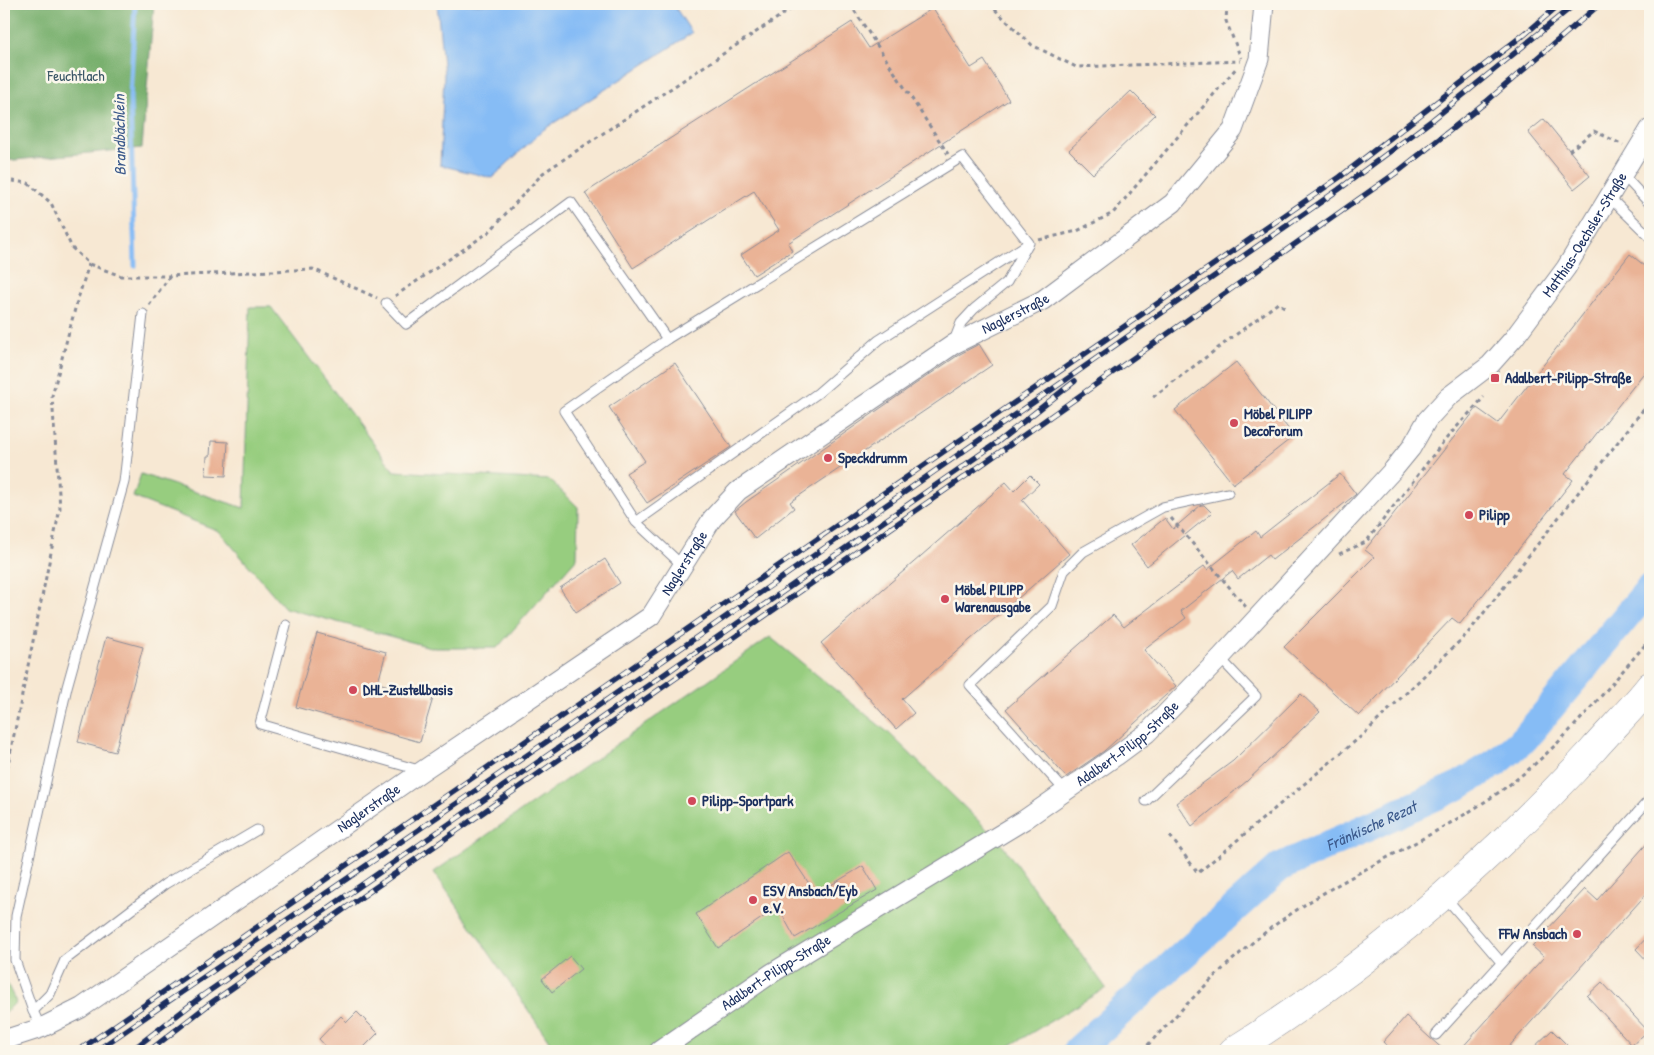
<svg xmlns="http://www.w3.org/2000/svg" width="1654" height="1055" font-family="'Patrick Hand',sans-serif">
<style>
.green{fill:#97cd7f;stroke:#597e6e}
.forest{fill:#79b06e;stroke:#4a7066}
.water{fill:#86bcf5;stroke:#5076aa}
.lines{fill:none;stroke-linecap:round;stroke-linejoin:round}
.stream{stroke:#86bcf5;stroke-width:5}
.river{stroke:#86bcf5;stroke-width:29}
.building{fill:#eab396}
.lane-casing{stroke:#898c98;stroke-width:11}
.street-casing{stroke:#898c98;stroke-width:21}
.primary-casing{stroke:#898c98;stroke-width:29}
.path{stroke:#898c98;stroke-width:3;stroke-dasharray:4 4;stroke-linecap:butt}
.lane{stroke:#fff;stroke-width:9}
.street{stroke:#fff;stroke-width:19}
.primary{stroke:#fff;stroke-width:28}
.rail-casing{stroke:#1b2f5e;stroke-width:5.5}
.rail{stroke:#fbf7ec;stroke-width:4;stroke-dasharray:11;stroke-linecap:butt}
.poi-dot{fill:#d1495b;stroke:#fbf7ec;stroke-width:2}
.labels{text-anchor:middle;stroke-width:5;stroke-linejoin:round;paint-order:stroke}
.park-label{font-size:15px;fill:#3a5666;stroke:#fbf7ec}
.street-label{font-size:15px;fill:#1b2f5e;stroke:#fbf7ec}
.poi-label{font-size:15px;font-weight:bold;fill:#1b2f5e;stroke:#fbf7ec;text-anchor:start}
.water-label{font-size:16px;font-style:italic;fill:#3b598b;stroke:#fbf7ec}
</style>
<rect width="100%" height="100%" fill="#fbf7ec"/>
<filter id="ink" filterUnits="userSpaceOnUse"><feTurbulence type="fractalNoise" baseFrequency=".02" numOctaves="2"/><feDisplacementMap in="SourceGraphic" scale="10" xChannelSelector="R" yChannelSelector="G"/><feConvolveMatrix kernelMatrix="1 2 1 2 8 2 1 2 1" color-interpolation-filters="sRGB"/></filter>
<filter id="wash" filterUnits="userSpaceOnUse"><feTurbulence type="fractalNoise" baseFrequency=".0096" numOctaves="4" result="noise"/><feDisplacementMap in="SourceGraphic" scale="20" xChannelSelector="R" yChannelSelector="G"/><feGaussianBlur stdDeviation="1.12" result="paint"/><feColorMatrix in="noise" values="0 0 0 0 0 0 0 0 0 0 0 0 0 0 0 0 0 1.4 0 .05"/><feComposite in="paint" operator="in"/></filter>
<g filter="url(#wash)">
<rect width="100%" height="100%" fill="#f7e8d3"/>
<g class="green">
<path d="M250,307h21l123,164 156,9 28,27 -1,51 -80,90h-63l-149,-40 -66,-77 -86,-34 8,-23 103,34z"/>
<path d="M770,637l120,97 110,108 106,146 -105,63h-445l-122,-179z"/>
<path d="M4,977l12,25 -12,12z"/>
</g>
<path class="forest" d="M4,4h150l-12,144 -138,13z"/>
<path class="water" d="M437,4h236l19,29 -149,97 -51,48 -52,-13 4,-90z"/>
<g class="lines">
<path class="stream" d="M135,4l-5,94 5,168"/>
<path class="river" id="s1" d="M1077,1051l203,-184 180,-82 37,-23 28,-24 125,-150"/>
</g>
<g id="blocks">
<g class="building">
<path d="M933,8l38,60 13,-8 25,40 -221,143 4,8 -38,24 -13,-20 38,-25 -25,-39 -121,77 -48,-75 267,-171 17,26z"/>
<path d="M1131,91l24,24 -62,59 -24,-24z"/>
<path d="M1544,119l46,57 -16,13 -46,-57z"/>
<path d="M1630,254l20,16v95l-85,109 8,6 -113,144 -8,-6 -93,98 -75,-69 90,-90 -9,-7 112,-142 21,15z"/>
<path d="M979,344l13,21 -202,137 4,6 -39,31 -20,-28 11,-9 162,-113 52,-35z"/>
<path d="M1236,362l58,74 -61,48 -58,-74z"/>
<path d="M675,363l56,84 -84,56 -21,-30 19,-12 -36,-54z"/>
<path d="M211,441l17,1 -2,34 -20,-1 1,-19h3z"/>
<path d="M1340,474l16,20 -1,1 -83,65 -4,-5 -30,24 -6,-8 -51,40 5,7 -42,32 32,36 -72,65 -38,26 -60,-68 107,-94 11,12 80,-61 3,4 49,-39 4,6z"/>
<path d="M1030,475l9,9 -17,16 47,54 -167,145 12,14 -18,16 -75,-86 185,-161 8,9z"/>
<path d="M1201,505h3l8,8 -65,53 -16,-21 34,-27 8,11z"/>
<path d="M605,559l15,24 -44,29 -16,-24z"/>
<path d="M317,633l69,19 -8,31 55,15 -13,44 -124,-35z"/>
<path d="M106,637l37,10 -28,105 -37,-10z"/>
<path d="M1301,694l19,18 -73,69 -55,45 -16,-23 57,-42z"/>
<path d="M1650,840v50l-145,161h-46l85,-94 -12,-11 53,-57 12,11z"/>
<path d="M788,852l28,42 47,-28 14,24 -82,48 -17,-31 -60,41 -22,-34z"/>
<path d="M1650,934v30l-14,-15z"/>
<path d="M570,956l11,13 -29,23 -10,-13z"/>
<path d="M1602,982l46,49 -16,14 -45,-49z"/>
<path d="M357,1012l21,21 -18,18h-30l-11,-12 22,-23 6,6z"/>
<path d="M1406,1016l23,21 16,14h-52l-10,-9z"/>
<path d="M1552,1030l21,21h-43z"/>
</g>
</g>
</g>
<g filter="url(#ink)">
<use href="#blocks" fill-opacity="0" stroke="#898c98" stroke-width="1"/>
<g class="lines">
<defs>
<g id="lane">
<path d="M1623,175l27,29"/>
<path d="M1609,197l41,40"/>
<path d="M386,303l20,21 165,-122 96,137"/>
<path d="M954,341l7,-18 13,-14 33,-27 21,-38"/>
<path d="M636,522l182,-129 61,-53 150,-97 -67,-86 -295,182 -103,72 72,111 47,44"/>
<path d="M286,625l-26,99 162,47"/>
<path d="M1065,791l-95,-106 82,-79 12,-35 19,-19 80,-45 65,-14"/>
<path d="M1146,801l110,-105 -36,-38"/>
<path d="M1446,898l55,64"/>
<path d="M33,1011l17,-17 15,-34 100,-76 92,-54"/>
<path d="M41,1028l-8,-17 -18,-51 1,-44 51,-229 57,-205 19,-168"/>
<path d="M1436,1035l214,-236"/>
</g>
<g id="street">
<path id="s2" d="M4,1040l37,-12 40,-20 341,-237 229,-155 61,-97 26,-28 216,-147 89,-44 130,-97 60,-73 26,-71 5,-55"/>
<path id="s3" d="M659,1051l113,-78 252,-153 92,-64 31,-23 73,-75 173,-188 18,-22 16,-28 21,-23 42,-32 24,-27 52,-70 84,-139"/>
</g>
<path id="primary" d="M1233,1051c133,-83 253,-185 359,-300 19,-22 40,-42 58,-65"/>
</defs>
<use href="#lane" class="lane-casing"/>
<use href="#street" class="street-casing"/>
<use href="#primary" class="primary-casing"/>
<g class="path">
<path d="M850,4l98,150"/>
<path d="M989,4l43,41 44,22 165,-6"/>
<path d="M1227,4l-1,17 15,37"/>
<path d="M792,9l8,-5"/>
<path d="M1569,151l25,-20 29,14"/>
<path d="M4,180l24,3 23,20 21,45 17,16 32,12h49"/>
<path d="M1039,240l38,-9 36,-18 124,-146"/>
<path d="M395,296l94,-64 54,-59 248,-164 2,-5"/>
<path d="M149,305l21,-29 143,-7 64,29"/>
<path d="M1153,397l125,-94 8,5"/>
<path d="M1171,518l75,89"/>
<path d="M1339,554l27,-12 78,-101 40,-44"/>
<path d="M4,784l56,-276 -8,-112 24,-91 13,-41"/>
<path d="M1170,836l28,37 167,-140 103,-100 182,-232"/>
<path d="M1142,1051c47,-49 93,-100 150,-138 70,-47 149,-78 217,-128 55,-41 97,-95 141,-146"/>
</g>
<use href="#lane" class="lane"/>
<use href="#street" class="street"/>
<use href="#primary" class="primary"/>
<defs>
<g id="rail">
<path d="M1523,36l37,-32"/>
<path d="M78,1051l1262,-874 187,-145"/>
<path d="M96,1051l456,-313 786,-548 93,-69 144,-117"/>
<path d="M131,1051l71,-55 793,-552 80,-63"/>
<path d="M149,1051l59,-46 145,-102 637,-444 410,-289 86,-68 114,-98"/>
</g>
</defs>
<use href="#rail" class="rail-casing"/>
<use href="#rail" class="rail"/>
</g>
</g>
<g class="poi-dot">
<rect x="1490" y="373" width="10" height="10" rx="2.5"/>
<circle cx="1234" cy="423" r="5"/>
<circle cx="828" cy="458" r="5"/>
<circle cx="1469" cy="515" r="5"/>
<circle cx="945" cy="599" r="5"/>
<circle cx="353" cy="690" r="5"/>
<circle cx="692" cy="801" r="5"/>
<circle cx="753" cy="900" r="5"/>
<circle cx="1577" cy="934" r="5"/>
</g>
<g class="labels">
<g class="park-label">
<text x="76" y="81">Feuchtlach</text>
</g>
<g class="street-label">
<text dy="5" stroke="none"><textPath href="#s3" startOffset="1249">Matthias-Oechsler-Straße</textPath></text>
<text dy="5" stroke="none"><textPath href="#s2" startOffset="1258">Naglerstraße</textPath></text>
<text dy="5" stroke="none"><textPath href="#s2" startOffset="838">Naglerstraße</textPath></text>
<text dy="5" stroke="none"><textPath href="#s3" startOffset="561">Adalbert-Pilipp-Straße</textPath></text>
<text dy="5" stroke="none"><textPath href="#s2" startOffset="434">Naglerstraße</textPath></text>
<text dy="5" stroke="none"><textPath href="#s3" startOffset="141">Adalbert-Pilipp-Straße</textPath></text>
</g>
<g class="poi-label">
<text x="1505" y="383">Adalbert-Pilipp-Straße</text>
<text x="1244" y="419">Möbel PILIPP<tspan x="1244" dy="17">DecoForum</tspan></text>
<text x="838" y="463">Speckdrumm</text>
<text x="1479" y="520">Pilipp</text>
<text x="955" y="595">Möbel PILIPP<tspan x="955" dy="17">Warenausgabe</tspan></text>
<text x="363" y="695">DHL-Zustellbasis</text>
<text x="702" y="806">Pilipp-Sportpark</text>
<text x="763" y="896">ESV Ansbach/Eyb<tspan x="763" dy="17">e.V.</tspan></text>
<text x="1567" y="939" text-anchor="end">FFW Ansbach</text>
</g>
<g class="water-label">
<text transform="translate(119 135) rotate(-91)" y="6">Brandbächlein</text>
<text dy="6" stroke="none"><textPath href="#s1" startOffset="374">Fränkische Rezat</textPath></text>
</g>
</g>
<rect width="1654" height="1055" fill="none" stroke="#fbf7ec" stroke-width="20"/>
</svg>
